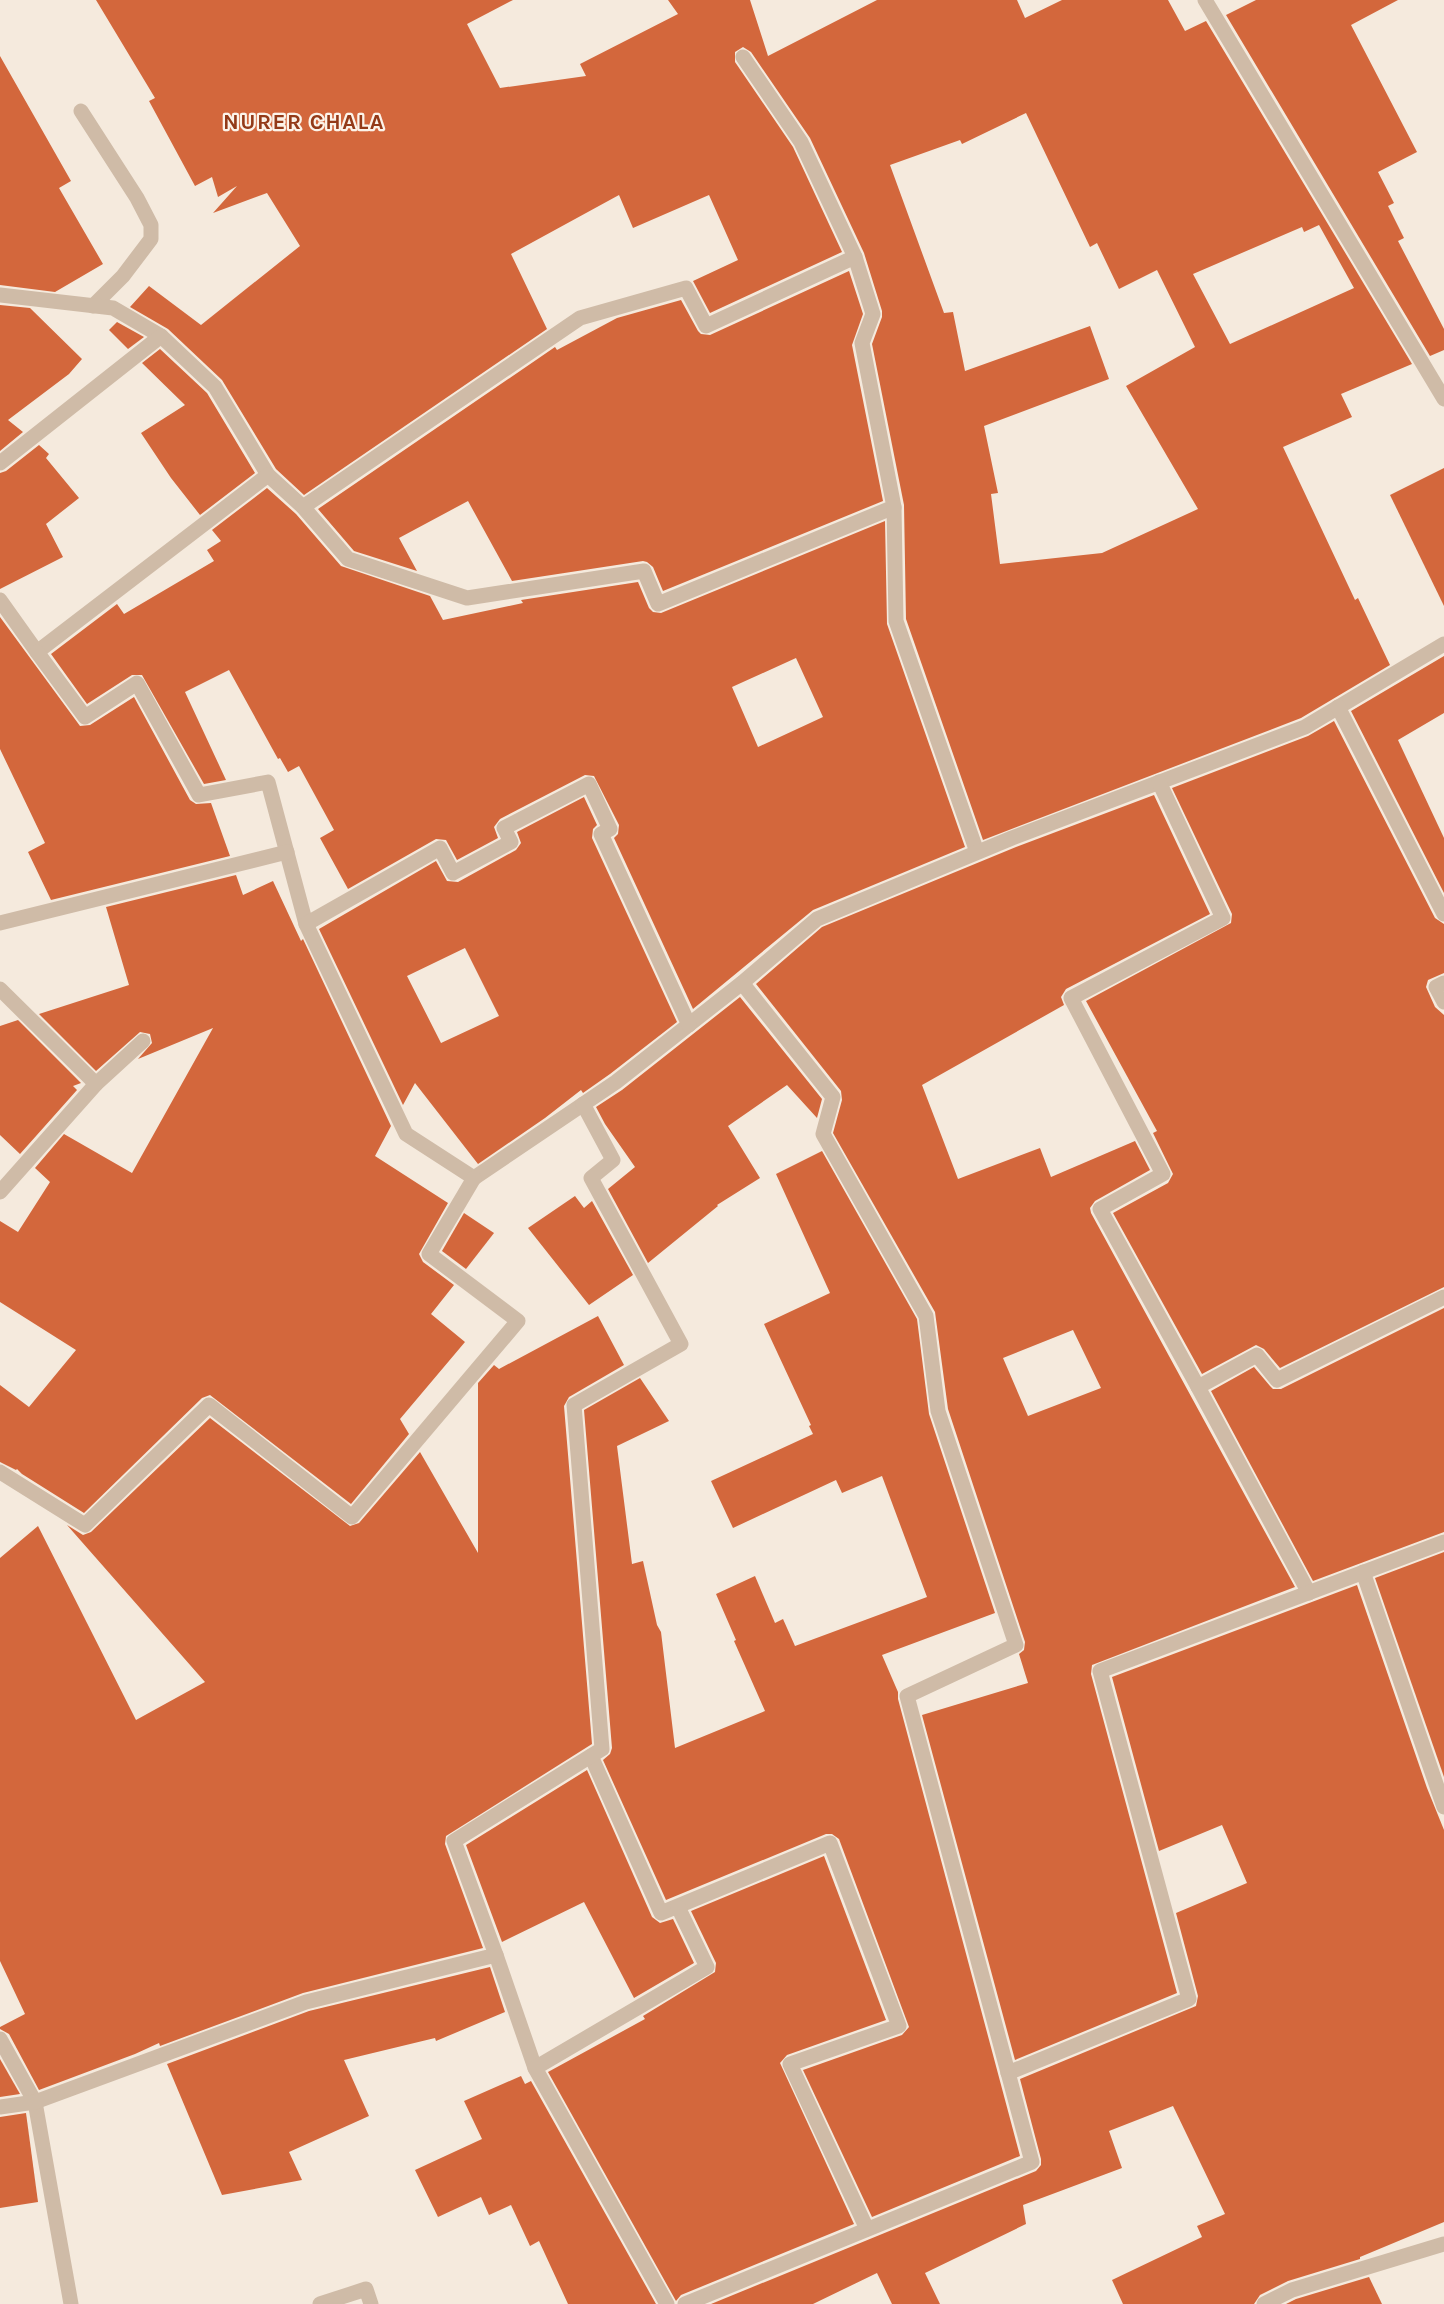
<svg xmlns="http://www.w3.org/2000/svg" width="1444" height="2304" font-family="Karla,sans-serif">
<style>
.building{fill:#d3673c;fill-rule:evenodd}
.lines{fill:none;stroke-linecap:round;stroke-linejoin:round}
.street{stroke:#cfbba7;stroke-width:15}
.labels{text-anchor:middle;stroke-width:4.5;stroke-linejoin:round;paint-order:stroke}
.district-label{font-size:22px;font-weight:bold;letter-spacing:1.5px;fill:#933a18;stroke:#fcf4ea}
</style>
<rect width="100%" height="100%" fill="#f5eadd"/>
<g class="building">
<path d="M96,0h417l-46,24 33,64 86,-12 -6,-12 98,-50 -10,-14h82l18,56 109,-56h140l8,18 37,-18h106l17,31 21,-10 206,343 -71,30 11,23 -69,30 72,153 3,-2 32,67 -89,53 -318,122 -77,-221 -2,-114 -32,-161 10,-27v-6l-18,-58 -54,-115 -59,-86 -8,-5 -8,5v10l58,85 49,105 -132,61 -17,-32 45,-21 -29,-65 -76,33 -14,-33 -108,59 36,75 -243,166 -28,-26 -54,-89 -54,-51 -38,-22 19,-21 52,39 99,-79 -33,-53 -54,20 24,-27 -19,11 -6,-20 -17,9 -46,-85 6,-3zM1026,113l64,134 7,-4 22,46 38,-19 38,77 -69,39 72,123 -96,44 -102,11 -9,-70 7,-1 -14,-67 125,-47 -19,-53 -125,45 -12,-59 -9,1 -54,-148 70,-25 2,4zM1319,225l35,63 -124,56 -37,-70 109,-47 2,5z"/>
<path d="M1256,0h142l-47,25 66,127 -39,20 16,31 -6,3 16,32 -6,3 46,88v21l-14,6 -204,-341z"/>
<path d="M0,56l71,125 -12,7 44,76 -48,28 -55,-7z"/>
<path d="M849,271l14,43 -11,31 31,156 -220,90 -10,-24 -6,-5 -4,-1 -131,20 -44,-80 -69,37 18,33 -63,-20 -36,-42 237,-162 2,3 60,-32 64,-18 17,31 3,3 9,1z"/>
<path d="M0,305l30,3 52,51 -13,15 -61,46 15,12 -23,19z"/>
<path d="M117,322l27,15 -16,12 -19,-19z"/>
<path d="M160,349l47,44 48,80 -55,42 -29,-37 -30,-45 44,-28 -43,-42z"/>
<path d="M39,445l10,9 -3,4 33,40 -33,26 17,33 -63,32v-116l6,-2z"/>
<path d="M1444,468v138l-54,-111z"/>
<path d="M267,488l29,26 45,52 89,30 13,24 80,-17 -2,-3 117,-18 11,26 4,4 8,1 224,-92 2,103 78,223 -152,63 -120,99 -79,-171 4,-4 1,-9 -25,-49 -9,-1 -85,44 -6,8 4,11 -41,22 -11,-20 -10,-1 -88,50 -28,-51 14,-8 -35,-64 -11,6 -8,-14 -2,1 -49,-89 -44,22 41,88 -22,4 -62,-109h-10l-45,29 -36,-50 66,-50 7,10 90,-53 -7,-11 14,-9 -9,-11zM796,658l27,59 -65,30 -26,-60z"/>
<path d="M0,617l80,109 10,-1 44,-28 56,103 6,4 15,-1 19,53 -179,44 -23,-48 17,-9 -45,-94z"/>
<path d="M1444,656v57l-46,27 46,98v55l-93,-182z"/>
<path d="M1334,721l101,197 9,6v49l-16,7 -2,7 9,20 9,8v272l-164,81 -16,-19 -8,-4 -54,29 -89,-161 55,-30 5,-9 -20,-41 4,-2 -71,-130 145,-78 1,-9 -60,-126 136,-52z"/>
<path d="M1154,795l56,119 -144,75 -5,8 3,8 -142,80 36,94 82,-31 11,29 84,-36 15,29 -55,31 -5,7 1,5 204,374 -203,78 -1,9 86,319 -162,67 -93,-345 106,-32 -9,-29 5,-4 1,-8 -77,-233 -13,-97 -102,-179 9,-33 -1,-9 -85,-107 66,-57 194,-80zM1073,1330l28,58 -73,28 -25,-58z"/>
<path d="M584,797l13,28 -4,4 -1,9 85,184 -67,52 -27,19 -2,-3 -36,28 -67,46 -63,-81 -12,22 -84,-176 117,-68 11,20 11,1 58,-32 5,-7 -4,-11zM465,948l34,68 -58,27 -34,-67z"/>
<path d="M236,875l7,20 30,-14 28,60 2,-2 88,187 -16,30 73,47 -29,51 4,8 31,23 -23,29 34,28 -65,77 9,15 -58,70 -141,-109 -8,3 -118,115 -62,-39 -5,-5 -1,1 -16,-8v-77l29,22 47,-57 -76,-48v-81l18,11 32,-50 -15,-14 29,-34 68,39 81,-145 -75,31 14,-16 -2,-9 -10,-2 -44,39 -57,-57 90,-29 -23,-78z"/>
<path d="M740,997l82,102 -5,19 -30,-33 -59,41 32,52 -43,27 1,1 -70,57 -40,-74 27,-22 -30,-43 -9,-17 26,-17z"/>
<path d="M18,1020l63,63 -8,3 4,4 -57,64 -20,-19v-109z"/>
<path d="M822,1151l95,168 12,95 66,199 -113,42 16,37v7l122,457 -148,61 -69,-147 99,-35 7,-8 -70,-188 -7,-5h-6l-160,66 -63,-140 7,-6 2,-6 -28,-338 56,-32 29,43 -52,25 15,118 11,-3 14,64 4,7 14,116 90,-37 -31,-70 2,-1 -20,-46 39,-18 20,47 8,-4 12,27 132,-49 -45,-121 -40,17 -6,-13 -103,48 -22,-47 102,-47 -4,-8 2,-1 -47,-101 66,-31 -54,-119z"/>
<path d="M575,1196l9,12 8,-7 41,74 -44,30 -61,-77z"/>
<path d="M464,1213l30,20 -28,36 -24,-18z"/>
<path d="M1444,1308v224l-131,49 -102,-190 43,-24 16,19 3,3h8z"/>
<path d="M598,1316l26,49 -55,32 -5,9 28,338 -146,92 -1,8 38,104 -180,45 -143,53 -1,-3 -24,11 -96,36 -30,-56 -9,-5v-2l25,-13 -25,-53v-403l38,-32 98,194 69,-38 -138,-157 16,10 8,-3 119,-114 140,108 9,-3 61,-71 58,101v-170l16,-18 5,4z"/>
<path d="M1444,1552v225l-69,-199z"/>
<path d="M1357,1585l70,203 17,42v392l-84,35v2l-72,22 -28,14 -6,9h-131l-11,-24 90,-43 -5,-11 28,-12 -52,-108 -64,25 13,37 -99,37 3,19 -101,49 15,31h-48l-15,-31 -64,31h-102l325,-133 5,-6v-6l-21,-80 176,-73 2,-10 -22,-83 71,-30 -25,-58 -63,26 -47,-174z"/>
<path d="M587,1770l65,147 8,6 13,-4 21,44 -60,35 -50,-96 -82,40 -36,-97z"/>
<path d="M824,1856l62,164 -99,35 -7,8 74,161 -173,71 -5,6 -128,-229 97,-53 -2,-3 72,-44 1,-9 -25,-52z"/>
<path d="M490,1967l15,45 -69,29 -1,-3 -91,22 25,56 -80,36 13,28 -80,15 -55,-131 142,-53z"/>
<path d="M0,2059l20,35 -20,3z"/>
<path d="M521,2076l4,8 6,-3 125,223h-88l-29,-63 -9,5 -19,-41 -22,10 -8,-18 -43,20 -23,-47 67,-31 -18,-38z"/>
<path d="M26,2113l12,89 -38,6v-91z"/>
<path d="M1369,2277l13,27h-96l10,-5z"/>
</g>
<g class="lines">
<g class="street">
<path d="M1205,0l239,399"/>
<path d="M81,111l56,87 14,27v14l-28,37 -30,30"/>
<path d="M0,295l113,13 48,28 54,51 53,88 35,32 45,52 119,39 177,-27 14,33 236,-97 -32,-164 11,-29 -18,-57 -54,-115 -58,-85"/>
<path d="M0,463l161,-127"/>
<path d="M303,507l277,-189 106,-30 20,38 149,-69"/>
<path d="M894,507l2,114 81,231"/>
<path d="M0,600l37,52 231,-177"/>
<path d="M37,652l48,65 52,-34 62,112 69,-13 38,142 100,210 68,44 142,-96 126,-99 75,-64 195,-81 293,-111 139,-83"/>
<path d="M1338,707l106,207"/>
<path d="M1159,782l64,136 -152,80 92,176 -63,35 98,178"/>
<path d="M0,923l287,-71"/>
<path d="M306,924l134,-76 13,25 58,-31 -7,-14 85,-44 21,45 -9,5 88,191"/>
<path d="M1444,983l-8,4 8,15"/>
<path d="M0,989l96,95"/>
<path d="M0,1192l96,-108 47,-43"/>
<path d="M0,1472l85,53 124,-120 143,112 166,-196 -89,-67 45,-76"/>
<path d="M1363,1572l81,235"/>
<path d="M1309,1593l-111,-206 59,-32 20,25 167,-83"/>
<path d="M591,1756l70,157 169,-70 69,183 -109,38 77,165"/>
<path d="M496,1955l39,113"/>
<path d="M0,2039l35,63 36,202"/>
<path d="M1008,2073l181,-74 -89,-328 344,-129"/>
<path d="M0,2107l35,-5 271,-100 190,-47 -42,-114 148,-92 -28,-344 107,-61 -90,-166 22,-18 -30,-56"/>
<path d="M320,2304l46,-15 5,15"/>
<path d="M667,2304l-132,-236 172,-101 -29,-60"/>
<path d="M685,2304l347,-142 -125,-466 109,-51 -78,-234 -12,-95 -103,-182 10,-37 -91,-114"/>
<path d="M1264,2304l28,-14 152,-46"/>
</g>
</g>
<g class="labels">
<g class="district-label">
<text x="304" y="129">NURER CHALA</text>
</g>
</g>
</svg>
